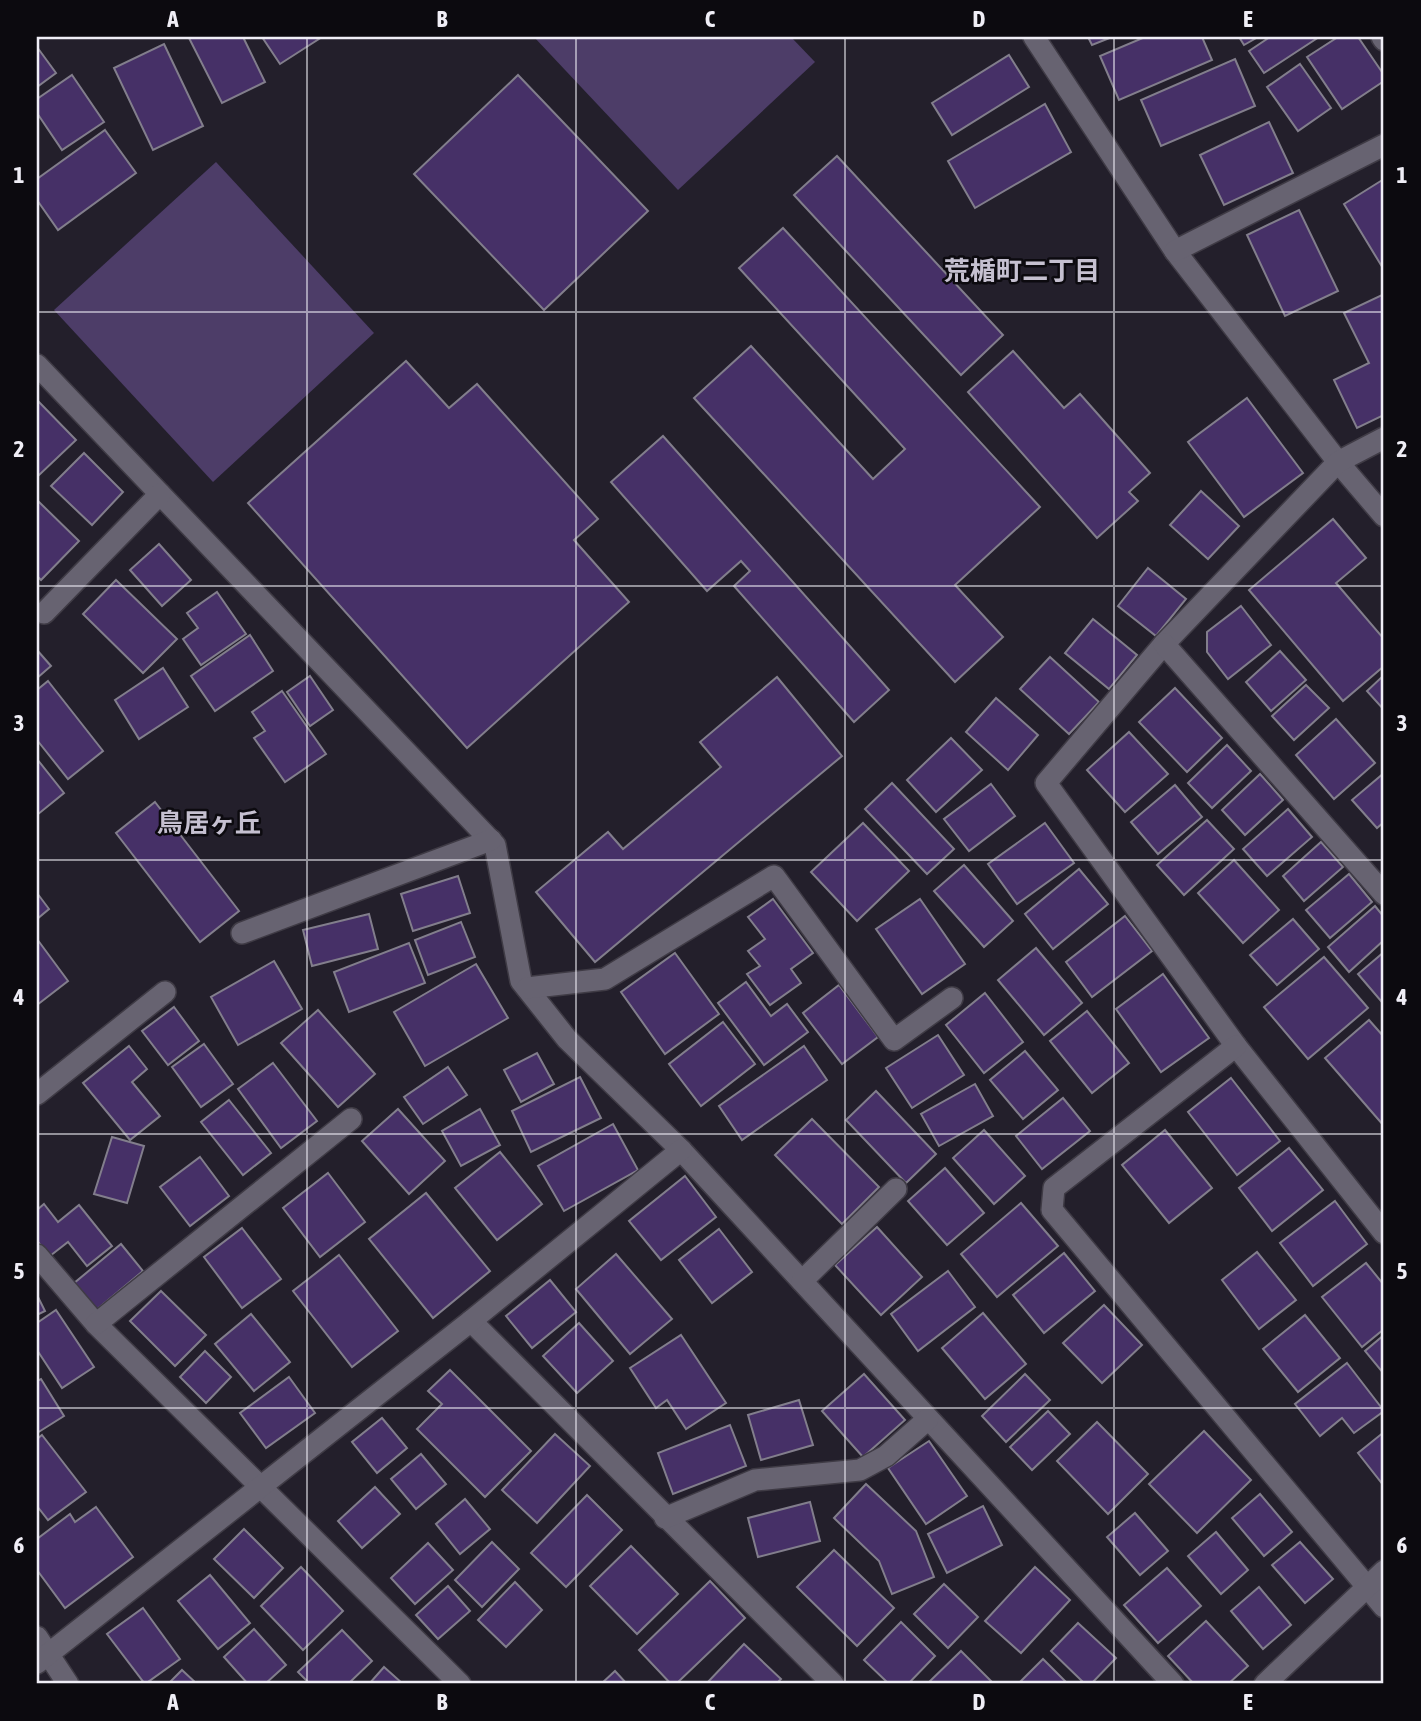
<svg xmlns="http://www.w3.org/2000/svg" width="1421" height="1721" font-family="'Asap Condensed','Noto Sans JP',sans-serif">
<style>
.green{fill:#4d3d68}
.building{fill:#463067;stroke:#827e8c;stroke-width:2}
.lines{fill:none;stroke-linecap:round;stroke-linejoin:round}
.minor-casing{stroke:#3f3b45;stroke-width:24}
.minor{stroke:#676371;stroke-width:21}
.grid{fill:none;stroke:#f0eef6;stroke-width:2;stroke-opacity:0.55}
.labels{text-anchor:middle;stroke-width:5;stroke-linejoin:round;paint-order:stroke}
.neighbourhood-label{font-size:26px;font-weight:bold;fill:#c5c0d0;stroke:#0c0a0f}
.neatline{fill:none;stroke:#f0eef6;stroke-width:2.5}
.grid-label{font-size:23px;text-anchor:middle;font-weight:bold;fill:#f0eef6}
</style>
<rect width="100%" height="100%" fill="#231f2b"/>
<g class="green">
<path d="M534,37h257l24,25 -137,128z"/>
<path d="M216,162l158,171 -161,149 -159,-172z"/>
</g>
<g class="building">
<path d="M243,37l22,45 -43,21 -33,-65z"/>
<path d="M262,37h60l-42,27z"/>
<path d="M1088,37h24l-20,8z"/>
<path d="M1145,37h57l10,23 -93,40 -19,-44z"/>
<path d="M1239,37h19l-14,8z"/>
<path d="M1270,37h49l-55,36 -15,-22z"/>
<path d="M1338,37h20l26,38v6l-42,28 -35,-52z"/>
<path d="M164,44l39,82 -50,24 -39,-82z"/>
<path d="M37,47l19,26 -19,14z"/>
<path d="M1009,55l20,32 -77,48 -20,-32z"/>
<path d="M1235,59l20,47 -94,40 -20,-46z"/>
<path d="M1300,64l31,44 -33,23 -31,-44z"/>
<path d="M72,75l32,47 -42,28 -25,-37v-14z"/>
<path d="M518,75l130,136 -104,99 -130,-136z"/>
<path d="M1045,104l26,48 -96,56 -27,-47z"/>
<path d="M1269,122l24,51 -69,32 -24,-50z"/>
<path d="M105,130l31,43 -78,57 -21,-30v-21z"/>
<path d="M837,156l166,179 -42,40 -167,-180z"/>
<path d="M1384,179v91l-40,-66z"/>
<path d="M1299,210l39,81 -53,25 -38,-81z"/>
<path d="M783,228l257,279 -85,78 48,52 -48,45 -261,-284 57,-52 122,133 32,-30 -166,-181z"/>
<path d="M1382,295l2,120 -27,13 -23,-48 35,-17 -25,-50z"/>
<path d="M1013,351l51,57 16,-14 70,79 -21,19 9,9 -41,37 -129,-146z"/>
<path d="M406,361l43,47 28,-24 121,135 -24,21 55,62 -162,146 -219,-245z"/>
<path d="M1247,398l56,75 -59,44 -56,-75z"/>
<path d="M37,400l39,40 -39,37z"/>
<path d="M663,436l226,254 -35,32 -120,-136 16,-15 -9,-10 -34,30 -96,-109z"/>
<path d="M84,453l39,39 -31,33 -41,-39z"/>
<path d="M1201,491l38,35 -31,33 -38,-34z"/>
<path d="M38,501l41,40 -38,39 -4,-4z"/>
<path d="M1333,519l33,39 -30,25 48,56v27l-41,35 -94,-111z"/>
<path d="M159,544l32,36 -29,26 -32,-36z"/>
<path d="M1148,568l38,31 -30,37 -38,-30z"/>
<path d="M116,580l61,59 -34,34 -60,-59z"/>
<path d="M217,592l29,42 -45,31 -18,-26 15,-11 -11,-15z"/>
<path d="M1241,606l30,39 -43,34 -21,-27v-20z"/>
<path d="M1093,619l44,36 -28,34 -44,-36z"/>
<path d="M250,635l23,36 -58,40 -24,-35z"/>
<path d="M37,650l14,16 -14,12z"/>
<path d="M1280,651l26,29 -35,31 -25,-29z"/>
<path d="M1050,657l49,45 -30,32 -49,-45z"/>
<path d="M163,668l25,39 -49,32 -24,-39z"/>
<path d="M1384,675v35l-17,-19z"/>
<path d="M310,676l23,34 -23,16 -23,-34z"/>
<path d="M777,677l65,79 -247,206 -59,-70 72,-60 15,17 98,-82 -21,-25z"/>
<path d="M48,681l55,70 -35,28 -31,-39v-50z"/>
<path d="M1306,685l23,23 -35,32 -22,-24z"/>
<path d="M1175,688l47,50 -35,34 -48,-50z"/>
<path d="M282,691l44,63 -41,28 -31,-44 11,-7 -13,-19z"/>
<path d="M996,698l42,37 -30,35 -42,-38z"/>
<path d="M1336,719l39,44 -41,36 -38,-44z"/>
<path d="M1129,732l39,42 -43,38 -38,-42z"/>
<path d="M951,738l31,32 -46,42 -29,-32z"/>
<path d="M1227,745l24,26 -39,37 -24,-25z"/>
<path d="M37,759l27,34 -27,22z"/>
<path d="M1384,773v49l-7,6 -25,-28z"/>
<path d="M1260,774l23,26 -38,35 -23,-25z"/>
<path d="M892,783l62,66 -27,25 -62,-65z"/>
<path d="M991,784l24,32 -46,35 -25,-32z"/>
<path d="M1175,785l27,32 -44,37 -27,-32z"/>
<path d="M155,802l84,109 -39,31 -84,-109z"/>
<path d="M1288,809l24,28 -45,39 -24,-27z"/>
<path d="M1207,820l27,29 -50,46 -27,-30z"/>
<path d="M863,823l46,48 -52,50 -46,-49z"/>
<path d="M1045,823l29,40 -57,41 -29,-40z"/>
<path d="M1321,842l22,25 -39,34 -21,-25z"/>
<path d="M1234,860l45,50 -36,33 -45,-50z"/>
<path d="M964,865l49,56 -29,26 -50,-56z"/>
<path d="M1079,869l29,35 -55,45 -28,-35z"/>
<path d="M1349,874l23,28 -42,36 -24,-28z"/>
<path d="M458,876l12,37 -57,18 -12,-37z"/>
<path d="M37,893l12,16 -12,10z"/>
<path d="M773,899l40,54 -22,16 10,14 -31,22 -23,-31 13,-8 -12,-15 17,-12 -17,-22z"/>
<path d="M920,899l45,65 -43,30 -46,-65z"/>
<path d="M1375,906l9,11v23l-35,32 -21,-25z"/>
<path d="M369,914l9,35 -66,17 -9,-36z"/>
<path d="M1125,916l27,35 -60,46 -26,-35z"/>
<path d="M1293,919l26,30 -42,36 -27,-30z"/>
<path d="M461,922l14,35 -47,18 -13,-35z"/>
<path d="M37,939l31,42 -31,24z"/>
<path d="M409,943l16,40 -76,29 -15,-40z"/>
<path d="M1036,948l46,55 -38,32 -46,-55z"/>
<path d="M1384,952v46l-3,3 -23,-27z"/>
<path d="M675,953l44,61 -54,40 -44,-62z"/>
<path d="M1324,957l44,51 -60,51 -44,-52z"/>
<path d="M274,961l28,48 -64,36 -27,-48z"/>
<path d="M476,964l32,54 -83,48 -31,-54z"/>
<path d="M1163,974l46,64 -48,34 -45,-63z"/>
<path d="M746,982l25,34 16,-12 21,28 -44,33 -46,-62z"/>
<path d="M839,985l39,52 -36,27 -39,-51z"/>
<path d="M985,993l38,49 -39,31 -38,-48z"/>
<path d="M174,1007l25,34 -31,24 -26,-34z"/>
<path d="M318,1010l57,64 -37,33 -57,-64z"/>
<path d="M1087,1011l42,52 -37,30 -42,-52z"/>
<path d="M1369,1020l15,17v89l-59,-68z"/>
<path d="M723,1022l32,42 -54,42 -32,-42z"/>
<path d="M938,1035l26,40 -52,33 -26,-40z"/>
<path d="M204,1044l29,40 -32,23 -29,-40z"/>
<path d="M129,1046l18,23 -15,13 28,34 -30,24 -47,-57z"/>
<path d="M804,1046l23,34 -85,60 -23,-34z"/>
<path d="M1025,1051l33,39 -35,29 -33,-39z"/>
<path d="M537,1053l17,31 -33,18 -17,-32z"/>
<path d="M273,1063l44,58 -36,27 -43,-59z"/>
<path d="M448,1067l19,28 -44,29 -19,-27z"/>
<path d="M580,1077l21,41 -70,34 -19,-41z"/>
<path d="M1231,1078l49,63 -43,34 -49,-63z"/>
<path d="M975,1084l18,32 -54,30 -18,-32z"/>
<path d="M876,1091l60,63 -30,29 -60,-63z"/>
<path d="M1063,1098l27,33 -48,38 -26,-33z"/>
<path d="M229,1100l42,53 -28,22 -42,-53z"/>
<path d="M398,1109l47,52 -36,33 -47,-53z"/>
<path d="M480,1109l20,36 -39,21 -19,-35z"/>
<path d="M812,1119l67,68 -37,37 -67,-69z"/>
<path d="M613,1124l25,46 -74,41 -26,-45z"/>
<path d="M984,1130l41,46 -31,28 -41,-46z"/>
<path d="M1165,1130l47,58 -43,35 -47,-58z"/>
<path d="M112,1137l32,9 -17,57 -33,-9z"/>
<path d="M1289,1148l34,42 -51,41 -33,-43z"/>
<path d="M500,1152l42,52 -45,36 -42,-52z"/>
<path d="M200,1157l29,39 -39,30 -30,-39z"/>
<path d="M945,1168l39,45 -37,32 -39,-44z"/>
<path d="M328,1173l37,49 -45,35 -37,-49z"/>
<path d="M685,1176l31,41 -55,43 -32,-39z"/>
<path d="M426,1193l64,78 -57,47 -64,-79z"/>
<path d="M1335,1201l32,43 -54,42 -33,-43z"/>
<path d="M1021,1203l37,43 -61,51 -36,-43z"/>
<path d="M44,1204l14,18 21,-17 33,41 -25,20 -19,-24 -18,14 -13,-15v-31z"/>
<path d="M877,1227l45,50 -41,38 -46,-50z"/>
<path d="M242,1228l39,51 -39,29 -38,-51z"/>
<path d="M719,1229l33,43 -40,31 -33,-43z"/>
<path d="M121,1244l22,27 -48,40 -22,-27z"/>
<path d="M1257,1252l39,48 -37,29 -37,-49z"/>
<path d="M1064,1253l31,38 -51,42 -31,-38z"/>
<path d="M616,1254l56,65 -42,35 -54,-65z"/>
<path d="M339,1255l59,76 -46,36 -59,-76z"/>
<path d="M1366,1263l18,22v44l-22,18 -40,-50z"/>
<path d="M948,1271l27,36 -57,44 -27,-37z"/>
<path d="M550,1280l26,32 -44,36 -26,-32z"/>
<path d="M161,1291l45,44 -31,31 -45,-45z"/>
<path d="M37,1295l8,16 -8,4z"/>
<path d="M1104,1305l38,40 -40,38 -39,-40z"/>
<path d="M56,1310l38,57 -32,21 -25,-38v-27z"/>
<path d="M983,1313l43,51 -41,35 -43,-51z"/>
<path d="M251,1314l39,48 -36,29 -39,-47z"/>
<path d="M1305,1315l35,43 -42,34 -35,-43z"/>
<path d="M579,1323l34,38 -36,32 -34,-37z"/>
<path d="M681,1335l45,68 -40,26 -19,-29 -11,8 -26,-40z"/>
<path d="M1384,1335v39l-19,-23z"/>
<path d="M205,1351l26,26 -25,26 -26,-26z"/>
<path d="M1347,1363l37,48 -30,22 -12,-15 -22,18 -25,-32z"/>
<path d="M450,1370l81,81 -46,46 -68,-68 25,-25 -14,-13z"/>
<path d="M864,1374l41,46 -42,37 -41,-46z"/>
<path d="M1025,1374l25,26 -44,42 -24,-26z"/>
<path d="M289,1377l26,36 -49,35 -26,-35z"/>
<path d="M41,1379l23,37 -27,17v-52z"/>
<path d="M799,1400l14,45 -52,15 -13,-45z"/>
<path d="M1048,1411l22,23 -38,36 -22,-23z"/>
<path d="M382,1418l25,30 -30,25 -25,-31z"/>
<path d="M1097,1422l51,52 -40,40 -51,-53z"/>
<path d="M730,1425l16,41 -73,28 -15,-41z"/>
<path d="M1204,1431l47,49 -54,53 -48,-49z"/>
<path d="M1384,1432v54l-26,-33z"/>
<path d="M555,1434l35,32 -53,57 -35,-33z"/>
<path d="M42,1435l44,57 -38,28 -11,-14v-67z"/>
<path d="M929,1441l38,55 -41,28 -38,-56z"/>
<path d="M421,1454l25,30 -30,25 -25,-30z"/>
<path d="M866,1484l50,47 18,46 -42,17 -13,-33 -45,-43z"/>
<path d="M375,1487l25,27 -38,34 -24,-27z"/>
<path d="M1260,1494l32,38 -28,24 -32,-38z"/>
<path d="M587,1495l35,35 -56,57 -35,-34z"/>
<path d="M465,1499l25,30 -30,25 -24,-30z"/>
<path d="M810,1502l10,39 -62,16 -10,-39z"/>
<path d="M983,1506l19,39 -55,28 -19,-39z"/>
<path d="M96,1507l37,50 -68,51 -28,-38v-31l33,-25 5,8z"/>
<path d="M1135,1513l33,38 -28,24 -33,-38z"/>
<path d="M244,1529l39,39 -29,30 -40,-39z"/>
<path d="M1216,1532l32,38 -27,24 -33,-38z"/>
<path d="M492,1542l27,27 -37,38 -27,-27z"/>
<path d="M1300,1542l33,37 -28,24 -33,-38z"/>
<path d="M428,1543l25,27 -38,34 -24,-26z"/>
<path d="M631,1546l47,48 -41,40 -47,-48z"/>
<path d="M834,1550l60,58 -37,38 -60,-59z"/>
<path d="M301,1567l42,44 -40,39 -42,-44z"/>
<path d="M1035,1567l35,33 -49,53 -36,-32z"/>
<path d="M1167,1568l34,38 -43,37 -34,-38z"/>
<path d="M210,1575l40,48 -32,26 -40,-48z"/>
<path d="M710,1581l35,37 -69,66h-5l-32,-34z"/>
<path d="M515,1582l27,28 -36,37 -28,-27z"/>
<path d="M944,1584l34,33 -30,31 -34,-34z"/>
<path d="M448,1586l22,25 -32,28 -22,-24z"/>
<path d="M1259,1587l32,38 -28,24 -32,-38z"/>
<path d="M143,1608l37,51 -35,25 -38,-50z"/>
<path d="M1206,1621l42,45 -20,18h-34l-26,-28z"/>
<path d="M901,1622l34,34 -27,28h-19l-25,-24z"/>
<path d="M1078,1623l38,35 -25,26h-6l-34,-33z"/>
<path d="M254,1629l32,36 -21,19h-17l-24,-27z"/>
<path d="M342,1630l30,31 -24,23h-38l-12,-12z"/>
<path d="M744,1644l37,35 -5,5h-70z"/>
<path d="M961,1651l33,33h-67z"/>
<path d="M1043,1659l25,25h-50z"/>
<path d="M384,1667l19,17h-34z"/>
<path d="M182,1670l15,14h-29z"/>
<path d="M615,1671l12,13h-26z"/>
</g>
<g class="lines">
<defs>
<g id="minor">
<path d="M1034,37l141,214 163,211 46,54"/>
<path d="M1382,37l2,3"/>
<path d="M1175,251l209,-106"/>
<path d="M37,365l458,480 26,136 46,58 114,111 492,534"/>
<path d="M1384,438l-46,24 -174,182 -118,139 190,263 148,187"/>
<path d="M44,613l116,-119"/>
<path d="M1164,644l220,250"/>
<path d="M242,933l249,-93"/>
<path d="M527,988l78,-9 169,-103 120,164 58,-42"/>
<path d="M1236,1046l-182,142 -2,22 332,397"/>
<path d="M37,1094l128,-102"/>
<path d="M37,1255l59,69 364,360"/>
<path d="M802,1281l94,-92"/>
<path d="M471,1321l362,363"/>
<path d="M96,1324l255,-205"/>
<path d="M665,1518l90,-38 105,-10 26,-14 42,-37"/>
<path d="M37,1637l31,47"/>
<path d="M37,1663l434,-342 210,-171"/>
<path d="M1265,1684l119,-113"/>
</g>
</defs>
<use href="#minor" class="minor-casing"/>
<use href="#minor" class="minor"/>
</g>
<path class="grid" d="M307,37v1647M576,37v1647M845,37v1647M1114,37v1647M37,312h1347M37,586h1347M37,860h1347M37,1134h1347M37,1408h1347"/>
<g class="labels">
<g class="neighbourhood-label">
<text x="1022" y="280">荒楯町二丁目</text>
<text x="209" y="832">鳥居ヶ丘</text>
</g>
</g>
<rect width="1421" height="1721" fill="none" stroke="#0c0a0f" stroke-width="77"/>
<rect x="38" y="38" width="1344" height="1644" class="neatline"/>
<g class="grid-label">
<text x="173" y="27">A</text>
<text x="442" y="27">B</text>
<text x="710" y="27">C</text>
<text x="979" y="27">D</text>
<text x="1248" y="27">E</text>
<text x="19" y="183">1</text>
<text x="1402" y="183">1</text>
<text x="19" y="457">2</text>
<text x="1402" y="457">2</text>
<text x="19" y="731">3</text>
<text x="1402" y="731">3</text>
<text x="19" y="1005">4</text>
<text x="1402" y="1005">4</text>
<text x="19" y="1279">5</text>
<text x="1402" y="1279">5</text>
<text x="19" y="1553">6</text>
<text x="1402" y="1553">6</text>
<text x="173" y="1710">A</text>
<text x="442" y="1710">B</text>
<text x="710" y="1710">C</text>
<text x="979" y="1710">D</text>
<text x="1248" y="1710">E</text>
</g>
</svg>
